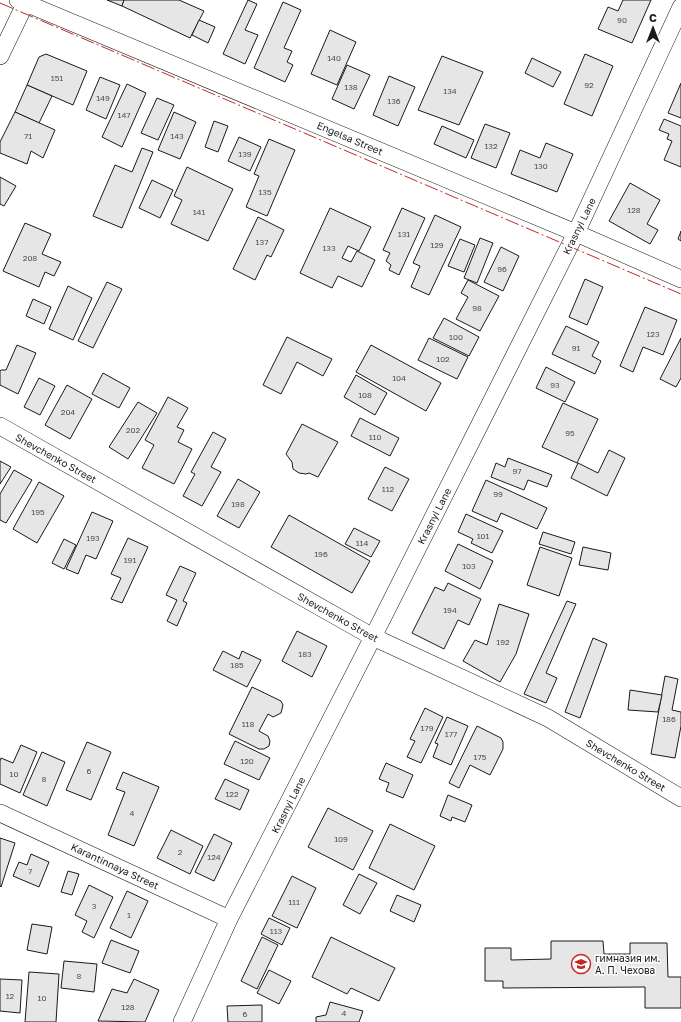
<svg xmlns="http://www.w3.org/2000/svg" width="681" height="1022" font-family="'Golos Text',sans-serif">
<style>
.building{fill:#e6e6e6;stroke:#1a1a1a}
.lines{fill:none;stroke-linecap:round;stroke-linejoin:round}
.minor-casing{stroke:#1a1a1a;stroke-width:18}
.minor{stroke:#fff;stroke-width:17}
.power{stroke:#c62828;stroke-width:1;stroke-dasharray:14 3 2 3;stroke-linecap:butt}
.labels{text-anchor:middle;stroke-width:3;stroke-linejoin:round;paint-order:stroke}
.number-label{font-size:8px;fill:#4d4d4d}
.street-label{font-size:10px;fill:#1a1a1a;stroke:#fff}
.poi-label{font-size:10px;fill:#1a1a1a;stroke:#fff;text-anchor:start}
</style>
<rect width="100%" height="100%" fill="#fff"/>
<g class="building">
<path d="M107,0h17l-2,6z"/>
<path d="M124,0h55l25,11 -14,27 -68,-32z"/>
<path d="M248,0l9,4 -12,26 13,5 -13,29 -22,-10z"/>
<path d="M623,0h28l-19,43 -34,-14 10,-22 10,4z"/>
<path d="M283,2l18,8 -17,38 8,3 -5,11 6,3 -8,17 -31,-14z"/>
<path d="M199,20l16,7 -7,16 -16,-8z"/>
<path d="M330,30l26,12 -19,43 -26,-11z"/>
<path d="M46,54l41,17 -14,34 -46,-20 12,-28z"/>
<path d="M585,54l28,12 -21,50 -28,-12z"/>
<path d="M442,56l41,16 -24,53 -41,-15z"/>
<path d="M532,58l29,14 -8,15 -28,-14z"/>
<path d="M347,65l23,10 -16,34 -22,-10z"/>
<path d="M389,76l26,11 -17,39 -25,-11z"/>
<path d="M100,77l20,8 -14,34 -20,-9z"/>
<path d="M681,83v35l-13,-5z"/>
<path d="M127,84l19,9 -24,54 -20,-10z"/>
<path d="M27,85l25,11 -13,27 -24,-11z"/>
<path d="M157,98l17,7 -16,35 -17,-7z"/>
<path d="M15,112l40,18 -12,28 -12,-7 -4,13 -27,-11v-11z"/>
<path d="M174,112l22,10 -16,37 -22,-9z"/>
<path d="M664,119l17,7v41l-17,-7 8,-19 -5,-2 2,-5 -10,-4z"/>
<path d="M214,121l14,5 -10,26 -13,-5z"/>
<path d="M485,124l25,9 -14,35 -25,-10z"/>
<path d="M442,126l32,14 -8,18 -32,-14z"/>
<path d="M239,137l22,10 -11,24 -22,-10z"/>
<path d="M269,139l26,11 -28,66 -21,-9 13,-31 -5,-2z"/>
<path d="M546,143l27,11 -16,38 -46,-18 9,-24 20,8z"/>
<path d="M142,148l11,4 -31,76 -29,-12 22,-51 17,7z"/>
<path d="M187,167l46,22 -25,52 -37,-17 11,-24 -8,-4z"/>
<path d="M0,177l16,9 -12,20 -4,-2z"/>
<path d="M152,180l21,10 -13,28 -21,-10z"/>
<path d="M630,183l30,17 -13,24 11,6 -8,14 -41,-23z"/>
<path d="M330,208l41,19 -12,24 -11,-5 -6,12 9,4 6,-11 18,9 -13,27 -24,-11 -6,12 -32,-15z"/>
<path d="M402,208l23,10 -26,57 -10,-5 2,-5 -5,-4 4,-8 -7,-3z"/>
<path d="M435,215l26,12 -32,68 -18,-8 9,-21 -7,-3z"/>
<path d="M258,217l26,13 -13,27 -4,-2 -12,25 -22,-11z"/>
<path d="M25,223l26,11 -9,20 19,8 -7,14 -9,-4 -6,15 -36,-16z"/>
<path d="M681,231v10l-3,-2z"/>
<path d="M480,238l13,5 -16,40 -13,-5z"/>
<path d="M460,239l15,6 -11,27 -16,-6z"/>
<path d="M501,247l18,9 -16,35 -19,-9z"/>
<path d="M585,279l18,8 -16,38 -18,-8z"/>
<path d="M468,280l31,16 -19,35 -24,-12 12,-22 -7,-4z"/>
<path d="M107,282l15,7 -29,59 -15,-7z"/>
<path d="M68,286l24,12 -19,42 -24,-11z"/>
<path d="M33,299l18,8 -7,17 -18,-8z"/>
<path d="M645,307l32,13 -14,35 -20,-8 -10,25 -13,-6z"/>
<path d="M444,318l35,19 -10,19 -36,-18z"/>
<path d="M566,326l33,16 -7,14 9,5 -6,13 -43,-20z"/>
<path d="M287,337l45,22 -9,17 -26,-14 -16,32 -18,-9z"/>
<path d="M429,338l39,19 -11,22 -39,-19z"/>
<path d="M681,338v40l-5,9 -16,-8z"/>
<path d="M17,345l19,8 -18,41 -18,-9v-14l1,-1h5z"/>
<path d="M371,345l70,38 -15,28 -70,-39z"/>
<path d="M546,367l29,15 -10,20 -29,-14z"/>
<path d="M103,373l27,15 -11,20 -27,-14z"/>
<path d="M356,375l31,18 -12,22 -31,-18z"/>
<path d="M39,378l16,8 -15,29 -16,-8z"/>
<path d="M67,385l25,14 -22,40 -25,-14z"/>
<path d="M168,397l20,11 -11,19 7,3 -6,12 14,7 -18,35 -32,-16 12,-23 -9,-5z"/>
<path d="M138,402l19,11 -29,46 -19,-12z"/>
<path d="M563,403l35,16 -21,44 -35,-16z"/>
<path d="M360,418l39,20 -9,18 -39,-20z"/>
<path d="M302,424l36,18 -20,35 -9,-4 -3,1 -7,-1 -6,-4 -1,-7 -6,-8z"/>
<path d="M213,432l13,7 -15,28 10,5 -19,34 -19,-10 12,-22 -4,-2z"/>
<path d="M609,450l16,8 -18,38 -36,-18 7,-15 20,10z"/>
<path d="M508,458l44,17 -5,12 -19,-7 -4,10 -33,-13 5,-14 9,4z"/>
<path d="M0,461l11,6 -11,17z"/>
<path d="M385,467l24,12 -17,32 -24,-12z"/>
<path d="M14,470l18,10 -26,43 -6,-3v-26z"/>
<path d="M238,479l22,13 -21,36 -22,-12z"/>
<path d="M486,480l61,28 -10,21 -36,-16 -4,9 -25,-11z"/>
<path d="M39,482l25,14 -27,47 -24,-14z"/>
<path d="M92,512l21,9 -17,38 -10,-4 -8,19 -12,-5z"/>
<path d="M466,514l37,17 -11,22 -21,-10 2,-4 -15,-7z"/>
<path d="M289,515l81,46 -18,32 -81,-46z"/>
<path d="M354,528l26,13 -9,16 -26,-13z"/>
<path d="M543,532l32,10 -4,12 -32,-10z"/>
<path d="M128,538l20,9 -26,56 -11,-4 10,-21 -10,-4z"/>
<path d="M64,539l12,6 -12,24 -12,-6z"/>
<path d="M458,544l35,17 -13,28 -35,-18z"/>
<path d="M540,547l32,11 -13,38 -32,-11z"/>
<path d="M583,547l28,6 -3,17 -29,-5z"/>
<path d="M180,566l16,7 -13,28 4,2 -10,23 -10,-5 10,-21 -11,-5z"/>
<path d="M448,583l33,16 -12,26 -11,-5 -14,29 -32,-16 23,-46 9,4z"/>
<path d="M567,601l9,3 -30,69 11,5 -11,25 -22,-9z"/>
<path d="M499,604l30,10 -13,40 -16,28 -37,-21 12,-21 12,5z"/>
<path d="M297,631l30,15 -15,31 -30,-16z"/>
<path d="M593,638l14,6 -27,74 -15,-6z"/>
<path d="M223,651l16,8 3,-8 19,9 -14,27 -34,-17z"/>
<path d="M665,676l13,3 -6,31 9,2v14l-6,32 -24,-4z"/>
<path d="M252,687l29,14 2,4 -2,8 -8,4 -5,-3 -9,17 9,5 2,5 -1,5 -5,3h-5l-30,-15z"/>
<path d="M630,690l32,5 -4,17 -30,-2z"/>
<path d="M425,708l18,9 -22,46 -14,-6 8,-16 -5,-2z"/>
<path d="M447,717l21,9 -17,39 -18,-8 5,-13 -3,-1z"/>
<path d="M477,726l24,12 2,4v7l-13,26 -20,-10 -11,23 -10,-5z"/>
<path d="M235,741l35,17 -11,22 -35,-16z"/>
<path d="M87,742l24,10 -20,48 -25,-10z"/>
<path d="M21,745l16,7 -17,41 -20,-9v-23l1,-3 12,5z"/>
<path d="M42,752l23,10 -18,44 -24,-11z"/>
<path d="M386,763l27,12 -10,23 -17,-7 3,-8 -10,-4z"/>
<path d="M123,772l36,15 -25,59 -26,-11 17,-43 -9,-3z"/>
<path d="M225,779l24,11 -9,20 -25,-11z"/>
<path d="M448,795l24,10 -7,17 -13,-5 -1,4 -11,-5z"/>
<path d="M328,808l45,23 -20,39 -45,-23z"/>
<path d="M390,824l45,22 -21,44 -45,-22z"/>
<path d="M171,830l32,16 -13,28 -33,-16z"/>
<path d="M214,834l18,9 -18,38 -19,-9z"/>
<path d="M0,838l15,5 -14,44 -1,-1z"/>
<path d="M31,854l18,8 -10,25 -26,-11 6,-14 8,3z"/>
<path d="M68,871l11,3 -7,21 -11,-3z"/>
<path d="M359,874l18,9 -17,31 -17,-9z"/>
<path d="M292,876l24,12 -19,40 -25,-12z"/>
<path d="M89,885l24,12 -19,41 -12,-6 5,-11 -12,-6z"/>
<path d="M127,891l21,10 -17,37 -21,-10z"/>
<path d="M397,895l24,10 -7,17 -24,-11z"/>
<path d="M269,918l21,10 -8,17 -21,-11z"/>
<path d="M32,924l20,3 -5,27 -20,-4z"/>
<path d="M262,937l16,8 -21,44 -16,-8z"/>
<path d="M331,937l64,31 -16,33 -28,-13 -4,6 -35,-17z"/>
<path d="M111,940l28,11 -9,22 -28,-10z"/>
<path d="M551,941h52l1,13h26v-11h37l1,34h13v31h-36v-21l-142,1v-7h-18v-33h26v12l40,-1z"/>
<path d="M64,961l33,3 -3,28 -33,-4z"/>
<path d="M269,970l22,11 -12,23 -22,-11z"/>
<path d="M29,972l30,2 -3,48h-31z"/>
<path d="M0,979l22,1 -2,33 -20,-2z"/>
<path d="M134,979l25,11 -14,32 -47,-1 14,-32 15,4z"/>
<path d="M330,1002l33,9 -4,11h-43v-5l10,-2z"/>
<path d="M262,1005v17h-34l-1,-16z"/>
</g>
<g class="lines">
<defs>
<g id="minor">
<path d="M18,0l558,233 105,46"/>
<path d="M0,56l27,-56"/>
<path d="M0,426l373,211 175,81 133,80"/>
<path d="M0,813l229,106"/>
<path d="M182,1022l47,-103 144,-282 203,-404 105,-226"/>
</g>
</defs>
<use href="#minor" class="minor-casing"/>
<use href="#minor" class="minor"/>
<path class="power" d="M0,3l681,291"/>
</g>
<defs>
<symbol id="school-ring" viewBox="-11 -11 22 22"><circle r="9.5" fill="#fff" stroke="#c62828" stroke-width="1.5"/><path d="M0-5L7-2L0 1L-7-2ZM-4 1L0 2.5L4 1V4Q0 6-4 4Z" fill="#c62828"/></symbol>
</defs>
<g fill-rule="evenodd">
<use href="#school-ring" x="570" y="953" width="22" height="22"/>
</g>
<g class="labels">
<g class="number-label">
<text x="622" y="23">90</text>
<text x="334" y="61">140</text>
<text x="57" y="81">151</text>
<text x="589" y="88">92</text>
<text x="351" y="90">138</text>
<text x="450" y="94">134</text>
<text x="103" y="101">149</text>
<text x="394" y="104">136</text>
<text x="124" y="118">147</text>
<text x="28" y="139">71</text>
<text x="177" y="139">143</text>
<text x="491" y="149">132</text>
<text x="245" y="157">139</text>
<text x="541" y="169">130</text>
<text x="265" y="195">135</text>
<text x="634" y="213">128</text>
<text x="199" y="215">141</text>
<text x="404" y="237">131</text>
<text x="262" y="245">137</text>
<text x="437" y="248">129</text>
<text x="329" y="251">133</text>
<text x="30" y="261">208</text>
<text x="502" y="272">96</text>
<text x="477" y="311">98</text>
<text x="653" y="337">123</text>
<text x="456" y="340">100</text>
<text x="576" y="351">91</text>
<text x="443" y="362">102</text>
<text x="399" y="381">104</text>
<text x="555" y="388">93</text>
<text x="365" y="398">108</text>
<text x="68" y="415">204</text>
<text x="133" y="433">202</text>
<text x="570" y="436">95</text>
<text x="375" y="440">110</text>
<text x="517" y="474">97</text>
<text x="388" y="492">112</text>
<text x="498" y="497">99</text>
<text x="238" y="507">198</text>
<text x="38" y="515">195</text>
<text x="483" y="539">101</text>
<text x="93" y="541">193</text>
<text x="362" y="546">114</text>
<text x="321" y="557">196</text>
<text x="130" y="563">191</text>
<text x="469" y="569">103</text>
<text x="450" y="613">194</text>
<text x="503" y="645">192</text>
<text x="305" y="657">183</text>
<text x="237" y="668">185</text>
<text x="669" y="722">186</text>
<text x="248" y="727">118</text>
<text x="427" y="731">179</text>
<text x="451" y="737">177</text>
<text x="480" y="760">175</text>
<text x="247" y="764">120</text>
<text x="89" y="774">6</text>
<text x="14" y="777">10</text>
<text x="44" y="782">8</text>
<text x="232" y="797">122</text>
<text x="132" y="816">4</text>
<text x="341" y="842">109</text>
<text x="180" y="855">2</text>
<text x="214" y="860">124</text>
<text x="30" y="874">7</text>
<text x="294" y="905">111</text>
<text x="94" y="909">3</text>
<text x="129" y="918">1</text>
<text x="276" y="934">113</text>
<text x="79" y="979">8</text>
<text x="10" y="999">12</text>
<text x="42" y="1001">10</text>
<text x="128" y="1010">128</text>
<text x="344" y="1016">4</text>
<text x="245" y="1017">6</text>
</g>
<g class="street-label">
<text transform="translate(350 138) rotate(23)" y="4">Engelsa Street</text>
<text transform="translate(579 226) rotate(-64)" y="4">Krasnyi Lane</text>
<text transform="translate(56 458) rotate(29)" y="4">Shevchenko Street</text>
<text transform="translate(434 516) rotate(-63)" y="4">Krasnyi Lane</text>
<text transform="translate(338 617) rotate(29)" y="4">Shevchenko Street</text>
<text transform="translate(626 765) rotate(31)" y="4">Shevchenko Street</text>
<text transform="translate(288 805) rotate(-63)" y="4">Krasnyi Lane</text>
<text transform="translate(115 866) rotate(25)" y="4">Karantinnaya Street</text>
</g>
<g class="poi-label">
<text x="595" y="962">гимназия им.<tspan x="595" dy="12">А. П. Чехова</tspan></text>
</g>
</g>
<g transform="translate(653 28)" stroke="#ffffff" stroke-width="3" paint-order="stroke">
<path d="M0-3L7 15L0 10L-7 15Z" fill="#1a1a1a"/>
<text y="-6" font-size="11" font-weight="bold" text-anchor="middle" fill="#1a1a1a">С</text>
</g>
</svg>
